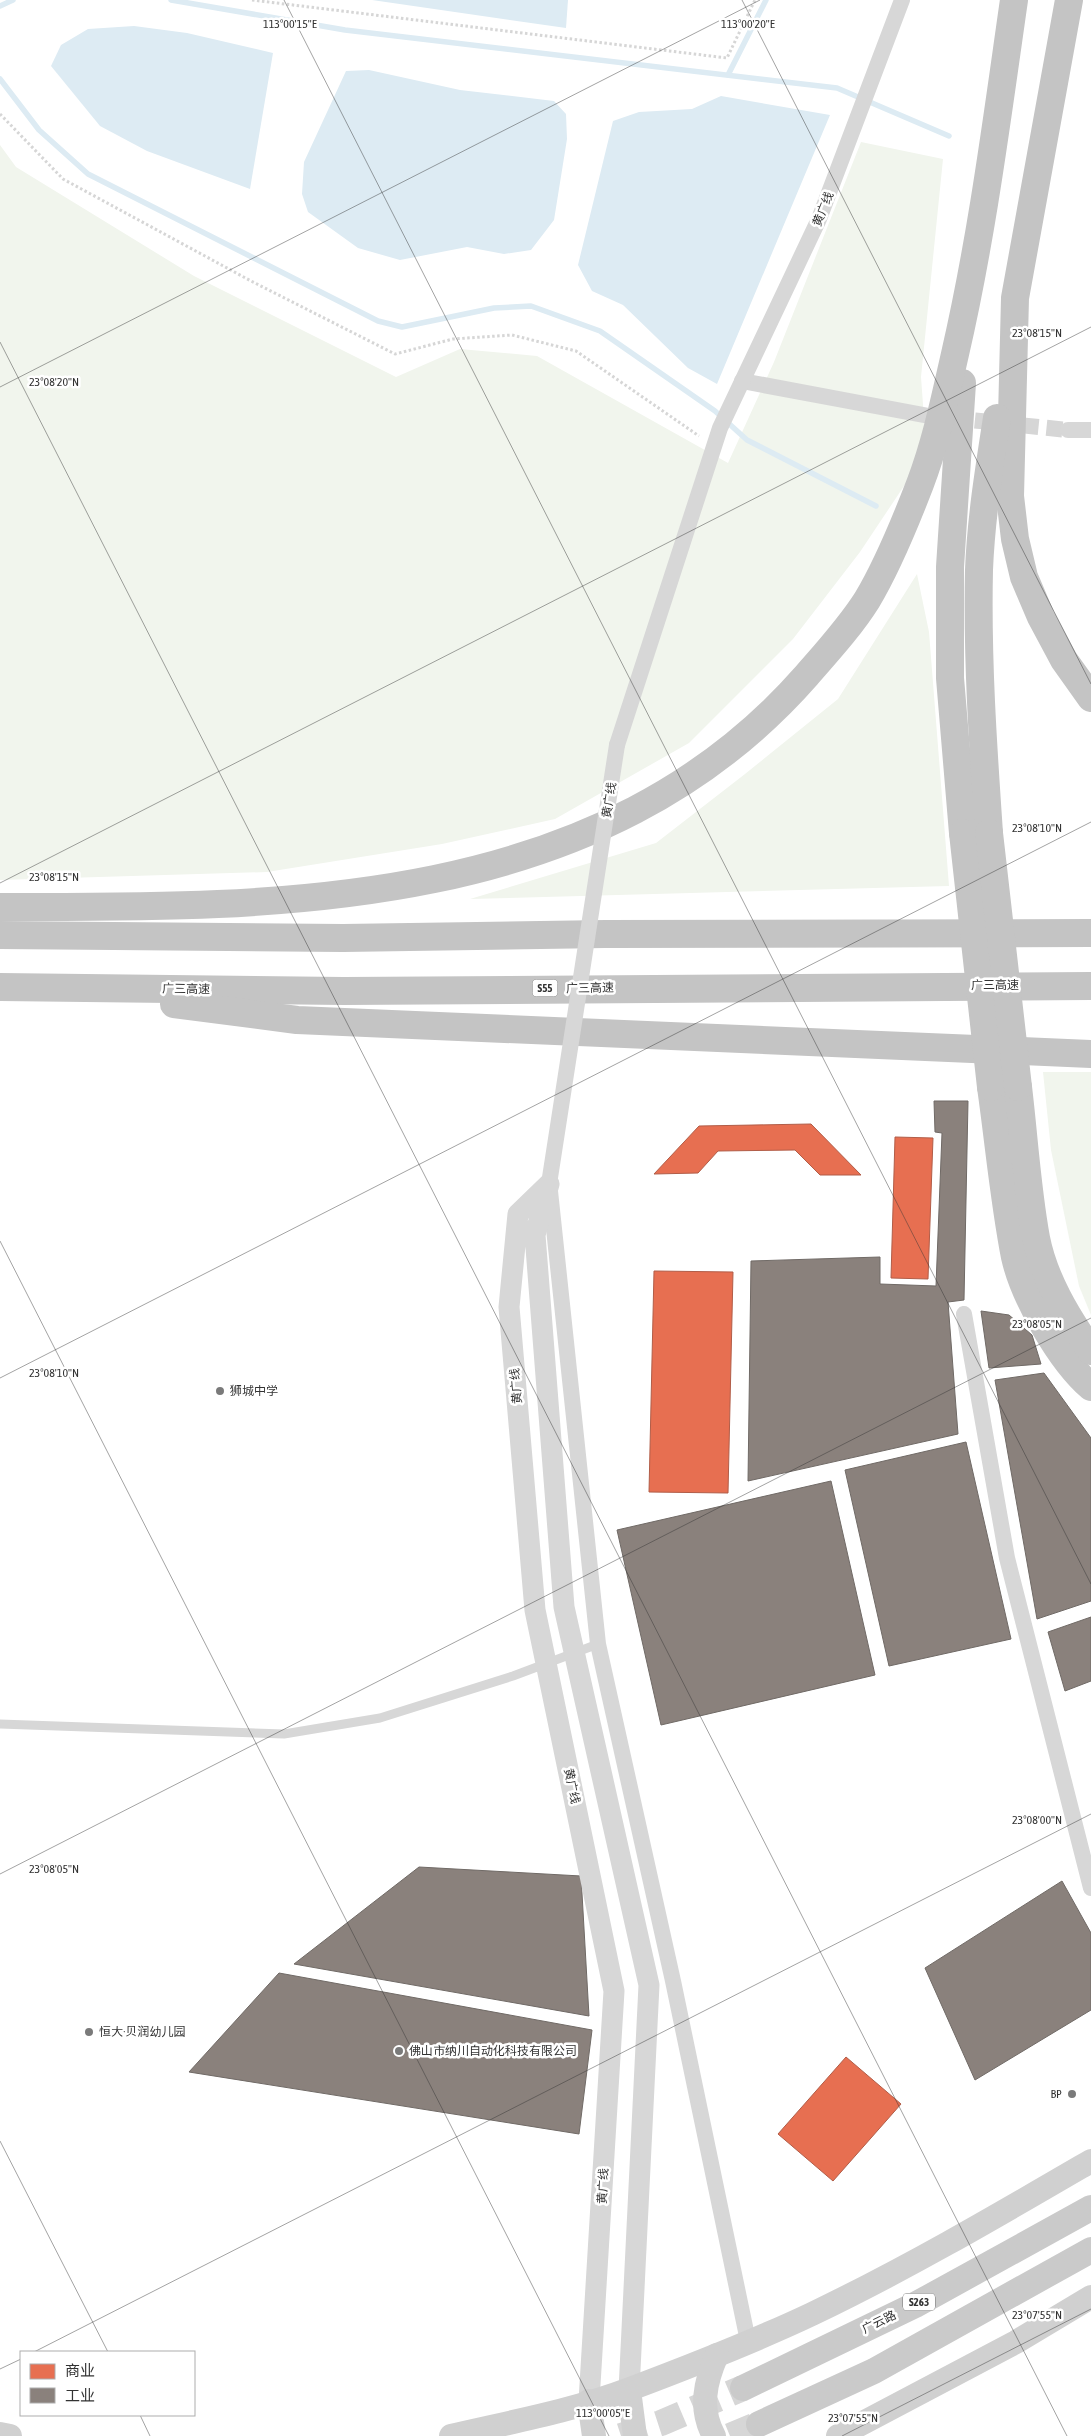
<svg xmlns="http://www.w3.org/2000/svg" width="1091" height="2436" font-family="'Asap Condensed','Noto Sans SC',sans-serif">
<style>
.green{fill:#f1f5ed}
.water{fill:#ddebf3}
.shops{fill:#e76f51;stroke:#b15d48}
.industry{fill:#8a817c;stroke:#706a66}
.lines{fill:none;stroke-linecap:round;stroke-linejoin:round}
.stream{stroke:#ddebf3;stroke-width:5.5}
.minor-tunnel{stroke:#d6d6d6;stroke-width:16;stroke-dasharray:16 8;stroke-linecap:butt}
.primary-tunnel{stroke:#d6d6d6;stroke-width:26;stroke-dasharray:26 13;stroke-linecap:butt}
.path{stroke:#d6d6d6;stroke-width:3;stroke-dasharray:2.5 2.5;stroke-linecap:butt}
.service{stroke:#d7d7d7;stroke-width:9}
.minor{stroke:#d7d7d7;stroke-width:16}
.tertiary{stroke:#d7d7d7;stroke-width:21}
.secondary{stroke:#d0d0d0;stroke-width:24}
.primary{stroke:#cacaca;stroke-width:26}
.motorway{stroke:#c4c4c4;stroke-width:28}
.minor-bridge{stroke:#d7d7d7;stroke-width:16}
.motorway-bridge{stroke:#c4c4c4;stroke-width:28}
.ticks{fill:none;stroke:#333;stroke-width:1;stroke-opacity:0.45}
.poi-dot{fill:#7a7a7a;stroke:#fff;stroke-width:2}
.labels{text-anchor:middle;stroke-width:5;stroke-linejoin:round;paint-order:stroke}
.shield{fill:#fff;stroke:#707070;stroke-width:1}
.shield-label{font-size:11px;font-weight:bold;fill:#333}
.street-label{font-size:12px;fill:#333;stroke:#fff}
.poi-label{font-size:12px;fill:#333;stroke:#fff;text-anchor:start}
.ticks-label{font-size:12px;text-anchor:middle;fill:#333;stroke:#fff;stroke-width:5;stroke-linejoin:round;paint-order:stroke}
</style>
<rect width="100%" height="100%" fill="#fff"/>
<g class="green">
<path d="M861,142l82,17 -22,218 4,55 -11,39 -54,81 -67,87 -104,104 -134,76 -113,25 -175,28 -267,8v-735l16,22 178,109 202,101 64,-28 77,7 191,107 46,-101z"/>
<path d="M917,574l12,58 20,254 -479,13 186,-56 89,-69 93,-75z"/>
<path d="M1043,1072h48v243l-12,-29 -28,-136z"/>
</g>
<g class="water">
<path d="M372,0h196l-2,28z"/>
<path d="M134,26l53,7 86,20 -23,136 -103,-38 -47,-25 -49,-60 10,-21 27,-16z"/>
<path d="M369,70l91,20 94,11 12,13 1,25 -13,81 -23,30 -27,4 -37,-7 -67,13 -42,-12 -50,-36 -6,-18 2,-32 42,-91z"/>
<path d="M721,96l109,19 -113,269 -29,-16 -65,-63 -31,-14 -14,-26 35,-144 26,-9 53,-3z"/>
</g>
<g class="shops">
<path d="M811,1124l50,51h-41l-25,-25 -77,1 -20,22 -44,1 45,-48z"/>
<path d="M895,1137l38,1 -5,141 -37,-1z"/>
<path d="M654,1271l79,1 -5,221 -79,-1z"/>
<path d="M846,2057l55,47 -68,77 -55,-47z"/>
</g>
<g class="industry">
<path d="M934,1101h34l-4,199 -16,2 10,132 -210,47 3,-220 129,-4v27l56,2 6,-153 -7,-1z"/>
<path d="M981,1311l28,4 23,20 9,29 -52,4z"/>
<path d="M1044,1373l47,65v163l-54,18 -42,-239z"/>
<path d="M966,1442l45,197 -122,27 -44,-196z"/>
<path d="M831,1481l44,194 -214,50 -44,-195z"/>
<path d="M1091,1617v64l-26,10 -17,-59z"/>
<path d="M419,1867l162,9 8,140 -295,-52z"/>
<path d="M1062,1881l29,52v77l-116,70 -50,-112z"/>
<path d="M279,1973l313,57 -13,104 -390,-62z"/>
</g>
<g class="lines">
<g class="stream">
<path d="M171,0l174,30 492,58 112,48"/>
<path d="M0,6l13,-6"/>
<path d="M728,75l38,-75"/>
<path d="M0,79l39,51 49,44 290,147 24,6 92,-19 37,-2 69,25 115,80 32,29 129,66"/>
</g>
<path class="minor-tunnel" d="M951,418l117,12"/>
<g class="primary-tunnel">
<path d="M621,2436l40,-13 82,-35"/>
<path d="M730,2436l29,-12"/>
</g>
<g class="path">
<path d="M252,0l475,58 28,-58"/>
<path d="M0,114l63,65 188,102 144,73 58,-15 59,-4 64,16 123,85"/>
</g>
<path class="service" d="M0,1724l284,10 96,-16 133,-42 85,-32"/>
<g class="minor">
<path d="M742,381l187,35"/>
<path d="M1068,430h23"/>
<path d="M617,745l103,-317 99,-209 83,-219"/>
<path d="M550,1191l48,453 75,337 75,360"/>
<path d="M964,1314l43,244 84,330"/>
</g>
<path class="tertiary" d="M589,2401l25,-410 -79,-381 -26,-303 9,-93 31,-30 -14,51 29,372 85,378 -20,405"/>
<g class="secondary">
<path d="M629,2390l6,46"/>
<path d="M589,2401l5,35"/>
<path d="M0,2434l10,2"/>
<path d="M451,2436c60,-14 121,-25 179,-47 61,-23 123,-47 182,-75 96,-46 188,-100 279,-153"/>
<path d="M714,2436c-15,-27 -9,-54 3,-81"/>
<path d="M838,2436l178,-94 75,-45"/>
</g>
<g class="primary">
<path d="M743,2388l172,-83 176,-97"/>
<path d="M759,2424l115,-53 217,-121"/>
</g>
<g class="motorway">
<path d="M1069,0l-54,298 -5,198 5,43 9,38 17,40 23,43 27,38"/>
<path d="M962,383l-12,184v111l13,155"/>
<path d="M989,833c-6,-87 -12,-175 -10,-263 2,-51 10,-101 18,-152"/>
<path d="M0,907c286,1 602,2 807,-232 20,-23 43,-48 60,-75 21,-35 38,-77 53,-116 16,-42 25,-86 35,-130 27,-117 42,-236 59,-354"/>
<path d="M0,935l343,3 262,-4 486,-1"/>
<path d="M0,987l344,4 747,-5"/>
<path d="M174,1004l123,16 794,34"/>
<path d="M991,1087c8,56 13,114 24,170 9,40 45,103 76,130"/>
<path d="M1018,1087c6,50 9,102 18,151 8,41 31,79 55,113"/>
</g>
<path class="minor-bridge" d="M549,1184l68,-439"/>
<g class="motorway-bridge">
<path d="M963,833l28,254"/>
<path d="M989,833l29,254"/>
</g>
</g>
<path class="ticks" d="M284,0l807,1584M742,0l349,684M0,342l1067,2094M0,387l760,-387M0,883l1091,-556M0,1241l609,1195M0,1378l1091,-556M0,1874l1091,-556M0,2141l108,211M34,2352l1057,-538M0,2369l21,-10M140,2415l10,21M842,2436l249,-127"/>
<g class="poi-dot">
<circle cx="220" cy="1391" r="5"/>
<circle cx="89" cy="2032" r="5"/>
<circle cx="399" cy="2051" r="5"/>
<circle cx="1072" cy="2094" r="5"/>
</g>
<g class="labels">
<g class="shield">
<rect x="532.5" y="979.5" width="25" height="17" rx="4"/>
<rect x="903" y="2293.5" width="32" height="17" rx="4"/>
</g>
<g class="shield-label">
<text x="545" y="992">S55</text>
<text x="919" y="2306">S263</text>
</g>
<g class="street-label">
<text transform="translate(823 209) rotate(-68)" y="4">黄广线</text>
<text transform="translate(609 800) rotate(-81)" y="4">黄广线</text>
<text x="995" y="989">广三高速</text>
<text transform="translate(590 988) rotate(-1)" y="4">广三高速</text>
<text transform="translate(186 989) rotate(1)" y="4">广三高速</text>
<text transform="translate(516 1386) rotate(-95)" y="4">黄广线</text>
<text transform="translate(572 1786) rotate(78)" y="4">黄广线</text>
<text transform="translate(603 2186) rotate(-87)" y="4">黄广线</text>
<text transform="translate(879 2322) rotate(-26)" y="4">广云路</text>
</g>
<g class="poi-label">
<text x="230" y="1395">狮城中学</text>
<text x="99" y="2036">恒大·贝润幼儿园</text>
<text x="409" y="2055">佛山市纳川自动化科技有限公司</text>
<text x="1062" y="2098" text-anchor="end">BP</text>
</g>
</g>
<g class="ticks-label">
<text x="290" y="28">113°00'15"E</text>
<text x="748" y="28">113°00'20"E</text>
<text x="1037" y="337">23°08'15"N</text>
<text x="54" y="386">23°08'20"N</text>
<text x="1037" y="832">23°08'10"N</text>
<text x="54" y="881">23°08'15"N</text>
<text x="1037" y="1328">23°08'05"N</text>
<text x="54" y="1377">23°08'10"N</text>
<text x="1037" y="1824">23°08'00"N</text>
<text x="54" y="1873">23°08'05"N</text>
<text x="1037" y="2319">23°07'55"N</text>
<text x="603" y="2417">113°00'05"E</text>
<text x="853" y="2422">23°07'55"N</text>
</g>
<rect x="20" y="2351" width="175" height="65" fill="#ffffff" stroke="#adadad"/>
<rect x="30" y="2364" width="25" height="15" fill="#e76f51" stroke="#adadad"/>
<text x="65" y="2376" font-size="15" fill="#333333">商业</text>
<rect x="30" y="2388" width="25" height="15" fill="#8a817c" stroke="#adadad"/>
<text x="65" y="2401" font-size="15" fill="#333333">工业</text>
</svg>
